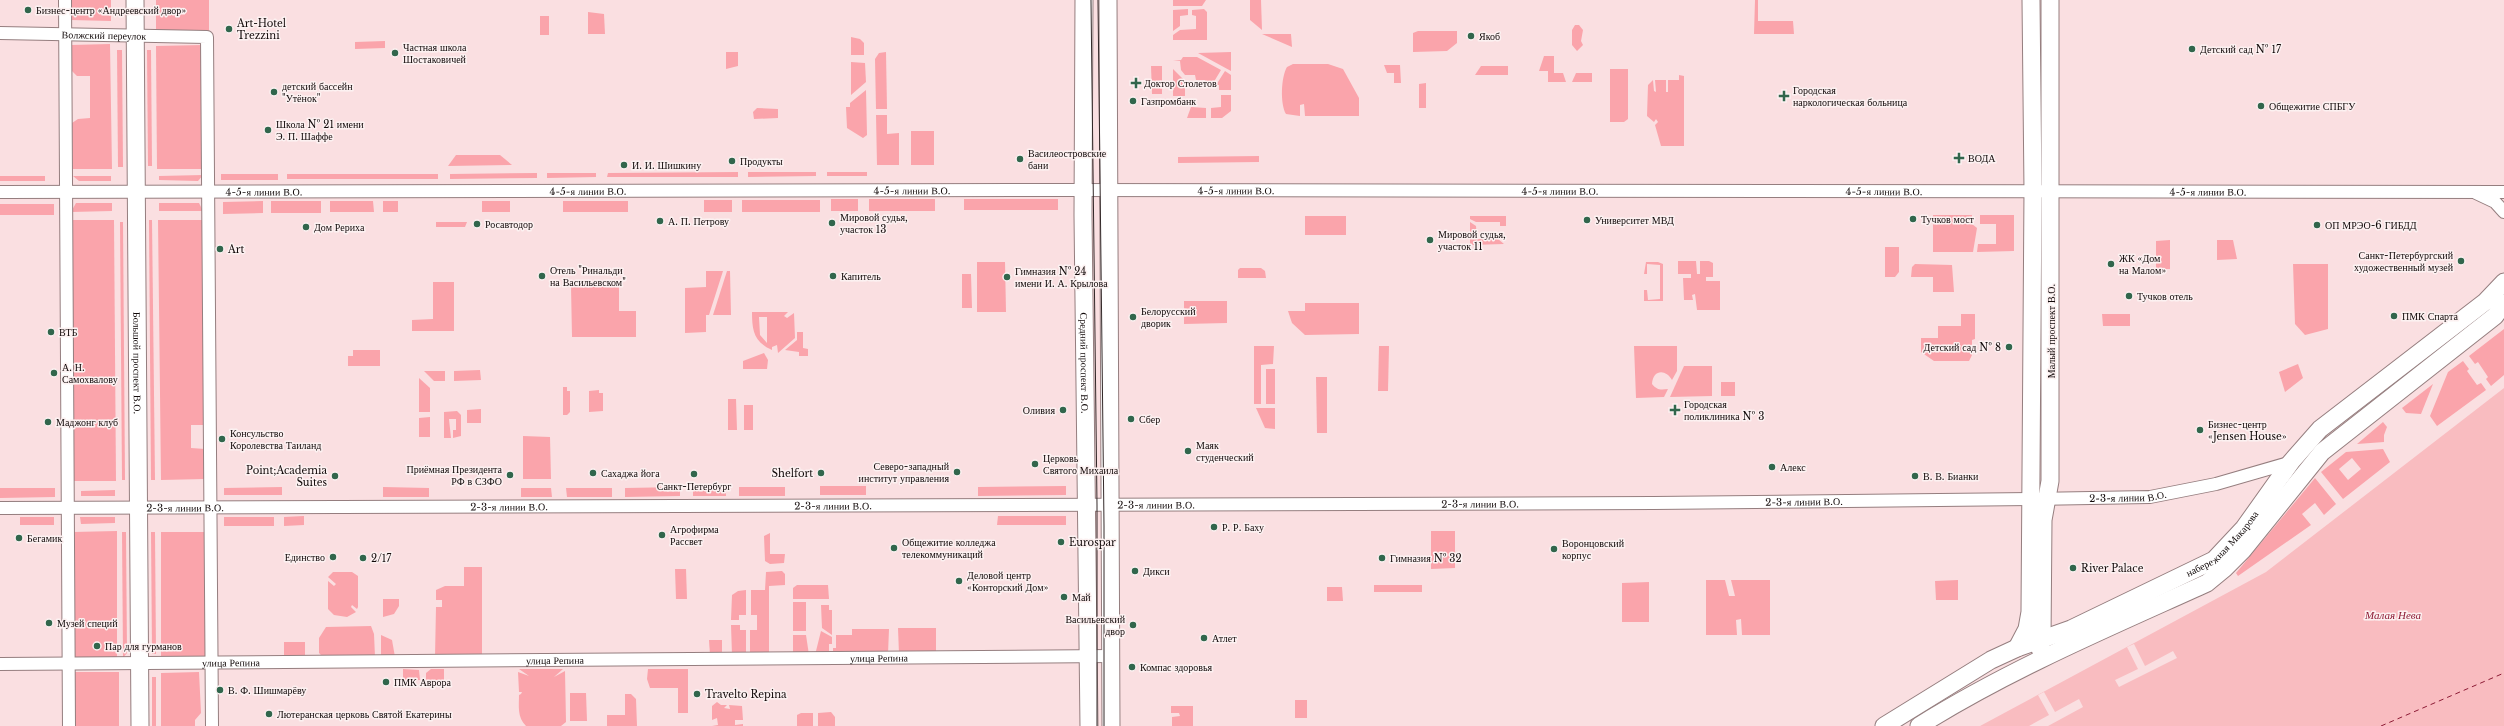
<svg xmlns="http://www.w3.org/2000/svg" width="2504" height="726" font-family="'Libre Baskerville',serif">
<style>
.green{fill:#faa4ab;fill-rule:evenodd}
.water{fill:#f9bcc0}
.pier{fill:#fadfe1}
.lines{fill:none;stroke-linecap:round;stroke-linejoin:round}
.ferry{stroke:#8d1b35;stroke-width:1;stroke-dasharray:5 4;stroke-linecap:butt}
.street-casing{stroke:#957e7f;stroke-width:14}
.secondary-casing{stroke:#957e7f;stroke-width:19}
.street{stroke:#fff;stroke-width:12}
.secondary{stroke:#fff;stroke-width:17}
.tram{stroke:#332929;stroke-width:1}
.poi-dot{fill:#31664c;stroke:#fcf1f1;stroke-width:1.5}
.labels{text-anchor:middle;stroke-width:3;stroke-linejoin:round;paint-order:stroke}
.poi-label{font-size:10px;fill:#110909;stroke:#fcf1f1;text-anchor:start}
.street-label{font-size:10px;fill:#110909;stroke:#fcf1f1}
.water-label{font-size:11px;font-style:italic;fill:#8d1b35;stroke:#fcf1f1}
</style>
<rect width="100%" height="100%" fill="#fadfe1"/>
<g class="green">
<path d="M72,0h39v21l-40,-1z"/>
<path d="M156,0h53v31l-53,1z"/>
<path d="M1173,0h33l-4,6h-29z"/>
<path d="M1250,0h11l1,30 -12,-10z"/>
<path d="M1755,0h3v21h35l1,13h-40z"/>
<path d="M1188,9v6l-8,1v10l-7,5v-21z"/>
<path d="M1204,9l3,3v28h-34v-5l7,-5 16,-1v-13l-4,-1v-5z"/>
<path d="M588,12l16,2 1,20h-17z"/>
<rect x="540" y="16" width="9" height="19"/>
<path d="M1575,25h4l4,5 -2,11 2,4 -6,6 -5,-6v-15z"/>
<path d="M1418,31h39v12l-10,8 -34,1v-19z"/>
<path d="M1262,34h29l1,13z"/>
<path d="M851,37l9,2 4,4v12h-13z"/>
<path d="M385,41v7l-30,1v-7z"/>
<path d="M110,44l2,125h-39l-1,-46 6,-4 12,-1v-42h-13l-5,-5 -1,-26z"/>
<path d="M203,45v124h-46l-1,-123z"/>
<path d="M117,50h5l1,117h-5z"/>
<path d="M147,50h4l1,116h-4z"/>
<path d="M726,52h12v14l-12,3z"/>
<path d="M886,52l1,57h-11l-1,-50 4,-6z"/>
<path d="M1231,52v19l-33,-18z"/>
<path d="M1544,56h10v17h9l3,9h-18v-11h-9z"/>
<path d="M1183,57h14l24,13 -9,15h-6l-1,-5h-9l-1,-5h-10l-4,-5 -1,-9h-7l8,-1z"/>
<path d="M851,62l14,1 1,19 -15,13z"/>
<path d="M1293,64h35l15,5 16,29v18h-54l-1,-12 -4,1v11l-14,-2c-6,-10 -5,-37 1,-47z"/>
<path d="M1384,65h16l1,18h-7v-10h-7z"/>
<path d="M1151,66h11v28h-10z"/>
<path d="M1481,66h27v9h-33z"/>
<path d="M1173,69l12,12v15h-12z"/>
<path d="M1610,69h18v50l-4,3h-14z"/>
<path d="M1225,71l6,4v15h-12v-5h-3z"/>
<path d="M1576,73h16v9h-20z"/>
<path d="M1679,75l5,1v70h-23l-6,-21 3,-3 -2,-3 -2,3 -7,-6 1,-31 5,-5 1,11 2,1 -1,-12h11v12h2v-12h11z"/>
<path d="M1426,83v25h-7v-24z"/>
<path d="M866,90l1,45 -4,3 -16,-10 -1,-21h4v-4z"/>
<path d="M1221,95h10v16l-9,7h-11v-10l10,-1z"/>
<path d="M1191,107l15,1v10h-19z"/>
<path d="M757,108l21,1v9l-24,1 -1,-7z"/>
<path d="M876,115h11v19l12,-1v32h-22z"/>
<rect x="911" y="131" width="23" height="34"/>
<path d="M456,155h44l12,10 -64,1z"/>
<path d="M1259,156v6l-81,1v-6z"/>
<path d="M738,172v5h-131l1,-4z"/>
<path d="M748,172h68v4l-68,1z"/>
<rect x="827" y="172" width="40" height="4"/>
<path d="M537,173v5l-87,1v-5z"/>
<path d="M547,173h49v4l-49,1z"/>
<rect x="221" y="174" width="57" height="6"/>
<rect x="287" y="174" width="151" height="5"/>
<path d="M203,175l-5,6 -39,-1v-4z"/>
<rect x="0" y="176" width="45" height="5"/>
<path d="M73,176h38v5h-32z"/>
<rect x="831" y="199" width="27" height="12"/>
<rect x="869" y="199" width="66" height="12"/>
<rect x="964" y="199" width="94" height="11"/>
<rect x="704" y="200" width="28" height="12"/>
<rect x="742" y="200" width="78" height="12"/>
<path d="M263,201v12l-40,1v-12z"/>
<rect x="271" y="201" width="50" height="12"/>
<path d="M330,201h43l1,11h-44z"/>
<rect x="383" y="201" width="15" height="11"/>
<rect x="482" y="201" width="28" height="11"/>
<rect x="563" y="201" width="65" height="11"/>
<path d="M76,203h36v8l-41,1z"/>
<path d="M159,203h40l4,8h-44z"/>
<rect x="0" y="204" width="54" height="11"/>
<path d="M1933,215h39v9l5,4 -4,24h-40z"/>
<path d="M1980,215h34v36l-37,1 1,-8h18v-20h-16z"/>
<rect x="1305" y="216" width="41" height="19"/>
<path d="M1470,216h36v10h-6v-4h-24l-6,-3z"/>
<path d="M71,220h43l2,261h-45z"/>
<path d="M149,220h3l3,260h-4z"/>
<path d="M158,220h45l1,205h-13v23l14,1v30l-44,1z"/>
<path d="M120,222h3l2,258h-3z"/>
<path d="M436,222h31l-2,5h-29z"/>
<path d="M1470,222l6,4 1,13h21l6,5 -34,1z"/>
<path d="M2170,240v29h-14v-28z"/>
<path d="M2217,240h16l4,19 -20,1z"/>
<path d="M1885,247h14v25l-4,5h-10z"/>
<path d="M1678,261h18l1,13h3v-13h9l4,2v14h-7v4h14v29h-23l-2,-16 -3,1 1,5h-9l-1,-22h8v-4h-13z"/>
<path d="M977,262h28l1,50h-29z"/>
<path d="M1646,262h12l5,2v37h-19v-11h3l1,10 12,-1v-34l-13,-1v10h-3z"/>
<path d="M1915,264l37,1 2,27h-21v-15h-22l1,-10z"/>
<path d="M2293,264h35v65l-23,6 -10,-11z"/>
<path d="M1240,268h21l4,3 1,7h-28v-8z"/>
<path d="M706,271h17l-14,44h-3v17l-21,1v-45l21,-1z"/>
<path d="M727,271h3l1,44h-18z"/>
<path d="M962,274h9l1,34h-10z"/>
<path d="M433,282h21v49h-42v-11l21,-1z"/>
<path d="M571,286h48v25h17v26h-64z"/>
<path d="M1184,301h43v22l-43,1z"/>
<path d="M1305,303h54v31l-54,1 -13,-12 -4,-12h17z"/>
<path d="M752,312h36l-4,4 3,2 7,-5 1,25 -17,15 -1,-8 -5,2v3c-18,-8 -20,-19 -20,-38zM759,317h8v26l-7,-8z"/>
<path d="M1961,314h14v25l-3,1v15l-3,6h-35l-13,-9v-14h17v-12h23z"/>
<path d="M2102,314h28v12h-27z"/>
<path d="M2504,329v46l-13,11 -5,-7 2,-2 -10,-15 -3,2 -6,-8z"/>
<path d="M797,332h6v16l5,1v7h-9v-4l-14,-2 12,-10z"/>
<path d="M1254,346h20l-1,18 -12,1v39h-7z"/>
<path d="M1379,346h10l-1,45h-10z"/>
<path d="M1634,346h43v25l-5,9c-6,-11 -19,-11 -20,4 5,6 8,6 16,5l-4,8 -28,1z"/>
<path d="M353,350h27v16h-32v-10h5z"/>
<path d="M764,353l4,7 -1,9h-24v-8z"/>
<path d="M2463,361l6,8 -2,2 10,14 4,-2 5,7 -49,36 -7,-10 18,-44z"/>
<path d="M2298,364l5,14 -18,14 -6,-20z"/>
<path d="M1684,366h28v30l-42,1z"/>
<rect x="1266" y="369" width="9" height="35"/>
<path d="M480,370l1,10 -27,1v-10z"/>
<path d="M424,371h21v10h-11z"/>
<path d="M1316,377h11v56h-10z"/>
<path d="M419,378l11,10v24h-11z"/>
<rect x="1721" y="382" width="14" height="14"/>
<path d="M2433,384l-12,30 -15,-1 -4,-5z"/>
<path d="M563,387h4v4h3v21l-3,3h-4z"/>
<path d="M599,390v3h4v18l-14,1v-21z"/>
<path d="M728,399h8l1,31h-9z"/>
<rect x="744" y="405" width="9" height="25"/>
<path d="M1256,408h19v21l-10,-1z"/>
<path d="M481,409v14h-14v-13z"/>
<path d="M457,411l4,4v21l-8,2v-8h3v-11h-7l2,19h-7v-26z"/>
<path d="M430,417v20h-11v-19z"/>
<path d="M2383,422l4,5 -3,8v7l-27,2z"/>
<path d="M523,436l27,1 1,42h-28z"/>
<path d="M2383,449l7,13 -47,37 -22,-27 25,-20zM2352,458l9,11 -13,11 -9,-11z"/>
<path d="M2315,478l21,26 -12,11 -9,-12 -13,11 9,11 -73,51 -2,-3z"/>
<rect x="820" y="486" width="46" height="9"/>
<path d="M1066,486v9l-88,1v-9z"/>
<path d="M282,487v8h-58v-7z"/>
<path d="M383,487l46,1v9h-46z"/>
<path d="M680,487v9l-55,1v-9z"/>
<rect x="693" y="487" width="33" height="9"/>
<rect x="739" y="487" width="46" height="9"/>
<path d="M0,488h55v9l-55,1z"/>
<path d="M521,488h30l1,9h-31z"/>
<path d="M566,488h46v9h-45z"/>
<path d="M115,490v6h-34v-5z"/>
<path d="M304,516v9l-20,1v-9z"/>
<path d="M998,516h68v9h-69z"/>
<rect x="20" y="517" width="34" height="8"/>
<path d="M80,517h35v6l-34,1z"/>
<rect x="224" y="517" width="50" height="9"/>
<path d="M117,531v127l-44,1v-127z"/>
<path d="M1431,531h24v37l-24,1z"/>
<path d="M122,532h4l1,121 -4,5z"/>
<path d="M151,532h4l1,122h-4z"/>
<path d="M161,532h43l2,126 -45,1z"/>
<path d="M770,533v21h15l-1,9 -14,1 -5,-3 -1,-25z"/>
<path d="M464,567h18v89l-47,1 1,-50h6v-7h-6v-10l9,-4h19z"/>
<path d="M675,569h11l1,30h-11z"/>
<path d="M782,571l3,3v11l-16,1v69h-19v-25h7v-15h-6v-25h14l1,-18z"/>
<path d="M333,572h19l6,4v31l-1,2 -5,-4 -1,2 5,5 -9,5 -13,-2 -6,-6v-28l6,5 2,-2 -8,-7z"/>
<path d="M1706,580h19l4,16h6l-4,-16h39v55h-28l-1,-16 -5,1 1,15h-31z"/>
<path d="M1958,580v20h-22l-1,-19z"/>
<path d="M1649,582v40h-27v-39z"/>
<path d="M797,585h31l1,14h-36v-11z"/>
<rect x="1374" y="585" width="48" height="7"/>
<path d="M1327,587h15l1,14h-16z"/>
<path d="M746,590v25h-7v5h-8l1,-25 6,-4z"/>
<path d="M383,599h16v7l-5,8 -11,3z"/>
<rect x="793" y="602" width="13" height="29"/>
<path d="M821,605h8v5h3v25l-10,-7z"/>
<path d="M731,625h9v5h6v25h-14z"/>
<path d="M371,626l3,8 1,23h-52l-4,-4v-15l7,-11z"/>
<path d="M898,628h38v27l-37,-1z"/>
<path d="M852,629h37l-1,25 -55,2v-8h3v-13h16z"/>
<path d="M821,631l11,6v7h-3v11h-14z"/>
<path d="M381,635l11,5 3,17h-14z"/>
<path d="M793,635h13l3,20h-16z"/>
<path d="M709,640h13v15h-12z"/>
<rect x="284" y="642" width="21" height="15"/>
<path d="M403,669l16,1 1,10 -17,1z"/>
<path d="M431,669h13v11h-18v-7z"/>
<path d="M519,669h44l-9,8 11,-6 1,51 -5,4h-35c-9,-9 -7,-20 -7,-31l2,-1 1,-2h-3l-1,-20 11,4z"/>
<path d="M648,669h40v44h-10v-25h-28l-3,-9z"/>
<rect x="75" y="672" width="44" height="54"/>
<path d="M199,672l2,41 -6,7v6h-34v-53z"/>
<rect x="152" y="677" width="4" height="49"/>
<path d="M570,693h16l1,28h-17z"/>
<path d="M625,694h6l5,5 1,27h-30v-11h18z"/>
<rect x="1295" y="700" width="12" height="18"/>
<path d="M717,702l4,3h6l-3,3 6,1 -1,-4 13,1 1,14h-8v5l8,-1v2h-31l6,-1 -1,-7 -5,2v-14z"/>
<path d="M1171,706h22v20h-21v-9l8,-1 -1,-3h-8z"/>
<path d="M831,712l4,5v9h-17v-13z"/>
<path d="M801,713h12v13h-16v-11z"/>
</g>
<path class="water" d="M2504,388v338h-524l286,-154z"/>
<g class="pier">
<path d="M2134,644l11,22 28,-15 4,7 -58,29 -4,-7 23,-11 -11,-22z"/>
<path d="M2044,692l11,20 24,-13 4,8 -35,19h-19l20,-11 -11,-20z"/>
</g>
<g class="lines">
<path class="ferry" d="M2381,726l123,-53"/>
<defs>
<g id="street">
<path d="M65,0l4,726"/>
<path id="s1" d="M0,33l207,4 5,689"/>
<path id="s2" d="M0,192l1058,-2 1446,2"/>
<path d="M2476,193l19,9 9,10"/>
<path id="s3" d="M0,508l1654,-5 377,-4 119,-2 66,-13 76,-22"/>
<path id="s4" d="M0,664l1111,-8"/>
</g>
<g id="secondary">
<path id="s5" d="M135,0l5,726"/>
<path id="s6" d="M1084,0l-1,215 6,511"/>
<path d="M1108,0l3,726"/>
<path d="M2017,648l10,-19 3,-17 3,-421 -2,-191"/>
<path d="M2040,649l2,-9 1,-120 7,-39v-481"/>
<path id="s7" d="M1884,726l107,-66 26,-12 54,-19 143,-69 30,-32 47,-66 29,-33 165,-127 19,-20"/>
<path d="M1919,726c91,-57 191,-99 288,-143l17,-14 19,-19 79,-98 173,-136 9,-13"/>
</g>
</defs>
<use href="#street" class="street-casing"/>
<use href="#secondary" class="secondary-casing"/>
<use href="#street" class="street"/>
<use href="#secondary" class="secondary"/>
<g class="tram">
<path d="M1091,0l6,505v221"/>
<path d="M1098,0l6,526v200"/>
</g>
</g>
<g class="poi-dot">
<circle cx="28" cy="10" r="4"/>
<circle cx="229" cy="29" r="4"/>
<circle cx="1471" cy="36" r="4"/>
<circle cx="2192" cy="49" r="4"/>
<circle cx="395" cy="53" r="4"/>
<path d="M1134 77h4v4h4v4h-4v4h-4v-4h-4v-4h4z"/>
<circle cx="274" cy="92" r="4"/>
<path d="M1782 90h4v4h4v4h-4v4h-4v-4h-4v-4h4z"/>
<circle cx="1133" cy="101" r="4"/>
<circle cx="2261" cy="106" r="4"/>
<circle cx="268" cy="130" r="4"/>
<path d="M1957 152h4v4h4v4h-4v4h-4v-4h-4v-4h4z"/>
<circle cx="1020" cy="159" r="4"/>
<circle cx="732" cy="161" r="4"/>
<circle cx="624" cy="165" r="4"/>
<circle cx="1913" cy="219" r="4"/>
<circle cx="1587" cy="220" r="4"/>
<circle cx="660" cy="221" r="4"/>
<circle cx="832" cy="223" r="4"/>
<circle cx="477" cy="224" r="4"/>
<circle cx="2317" cy="225" r="4"/>
<circle cx="306" cy="227" r="4"/>
<circle cx="1430" cy="240" r="4"/>
<circle cx="220" cy="249" r="4"/>
<circle cx="2461" cy="261" r="4"/>
<circle cx="2111" cy="264" r="4"/>
<circle cx="542" cy="276" r="4"/>
<circle cx="833" cy="276" r="4"/>
<circle cx="1007" cy="277" r="4"/>
<circle cx="2129" cy="296" r="4"/>
<circle cx="2394" cy="316" r="4"/>
<circle cx="1133" cy="317" r="4"/>
<circle cx="51" cy="332" r="4"/>
<circle cx="2009" cy="347" r="4"/>
<circle cx="54" cy="373" r="4"/>
<circle cx="1063" cy="410" r="4"/>
<path d="M1673 404h4v4h4v4h-4v4h-4v-4h-4v-4h4z"/>
<circle cx="1131" cy="419" r="4"/>
<circle cx="48" cy="422" r="4"/>
<circle cx="2200" cy="430" r="4"/>
<circle cx="222" cy="439" r="4"/>
<circle cx="1188" cy="451" r="4"/>
<circle cx="1035" cy="464" r="4"/>
<circle cx="1772" cy="467" r="4"/>
<circle cx="957" cy="472" r="4"/>
<circle cx="593" cy="473" r="4"/>
<circle cx="821" cy="473" r="4"/>
<circle cx="694" cy="474" r="4"/>
<circle cx="510" cy="475" r="4"/>
<circle cx="335" cy="476" r="4"/>
<circle cx="1915" cy="476" r="4"/>
<circle cx="1214" cy="527" r="4"/>
<circle cx="662" cy="535" r="4"/>
<circle cx="19" cy="538" r="4"/>
<circle cx="1061" cy="542" r="4"/>
<circle cx="894" cy="548" r="4"/>
<circle cx="1554" cy="549" r="4"/>
<circle cx="333" cy="557" r="4"/>
<circle cx="363" cy="558" r="4"/>
<circle cx="1382" cy="558" r="4"/>
<circle cx="2073" cy="568" r="4"/>
<circle cx="1135" cy="571" r="4"/>
<circle cx="959" cy="581" r="4"/>
<circle cx="1064" cy="597" r="4"/>
<circle cx="49" cy="623" r="4"/>
<circle cx="1133" cy="625" r="4"/>
<circle cx="1204" cy="638" r="4"/>
<circle cx="97" cy="646" r="4"/>
<circle cx="1132" cy="667" r="4"/>
<circle cx="386" cy="682" r="4"/>
<circle cx="220" cy="690" r="4"/>
<circle cx="697" cy="694" r="4"/>
<circle cx="269" cy="714" r="4"/>
</g>
<g class="labels">
<g class="poi-label">
<text x="36" y="14">Бизнес-центр «Андреевский двор»</text>
<text x="237" y="27">Art-Hotel<tspan x="237" dy="12">Trezzini</tspan></text>
<text x="1479" y="40">Якоб</text>
<text x="403" y="51">Частная школа<tspan x="403" dy="12">Шостаковичей</tspan></text>
<text x="2200" y="53">Детский сад № 17</text>
<text x="1144" y="87">Доктор Столетов</text>
<text x="282" y="90">детский бассейн<tspan x="282" dy="12">"Утёнок"</tspan></text>
<text x="1793" y="94">Городская<tspan x="1793" dy="12">наркологическая больница</tspan></text>
<text x="1141" y="105">Газпромбанк</text>
<text x="2269" y="110">Общежитие СПБГУ</text>
<text x="276" y="128">Школа № 21 имени<tspan x="276" dy="12">Э. П. Шаффе</tspan></text>
<text x="1028" y="157">Василеостровские<tspan x="1028" dy="12">бани</tspan></text>
<text x="1968" y="162">ВОДА</text>
<text x="740" y="165">Продукты</text>
<text x="632" y="169">И. И. Шишкину</text>
<text x="840" y="221">Мировой судья,<tspan x="840" dy="12">участок 13</tspan></text>
<text x="1921" y="223">Тучков мост</text>
<text x="1595" y="224">Университет МВД</text>
<text x="668" y="225">А. П. Петрову</text>
<text x="485" y="228">Росавтодор</text>
<text x="2325" y="229">ОП МРЭО-6 ГИБДД</text>
<text x="314" y="231">Дом Рериха</text>
<text x="1438" y="238">Мировой судья,<tspan x="1438" dy="12">участок 11</tspan></text>
<text x="228" y="253">Art</text>
<text x="2453" y="259" text-anchor="end">Санкт-Петербургский<tspan x="2453" dy="12">художественный музей</tspan></text>
<text x="2119" y="262">ЖК «Дом<tspan x="2119" dy="12">на Малом»</tspan></text>
<text x="550" y="274">Отель "Ринальди<tspan x="550" dy="12">на Васильевском"</tspan></text>
<text x="1015" y="275">Гимназия № 24<tspan x="1015" dy="12">имени И. А. Крылова</tspan></text>
<text x="841" y="280">Капитель</text>
<text x="2137" y="300">Тучков отель</text>
<text x="1141" y="315">Белорусский<tspan x="1141" dy="12">дворик</tspan></text>
<text x="2402" y="320">ПМК Спарта</text>
<text x="59" y="336">ВТБ</text>
<text x="2001" y="351" text-anchor="end">Детский сад № 8</text>
<text x="62" y="371">А. Н.<tspan x="62" dy="12">Самохвалову</tspan></text>
<text x="1684" y="408">Городская<tspan x="1684" dy="12">поликлиника № 3</tspan></text>
<text x="1055" y="414" text-anchor="end">Оливия</text>
<text x="1139" y="423">Сбер</text>
<text x="56" y="426">Маджонг клуб</text>
<text x="2208" y="428">Бизнес-центр<tspan x="2208" dy="12">«Jensen House»</tspan></text>
<text x="230" y="437">Консульство<tspan x="230" dy="12">Королевства Таиланд</tspan></text>
<text x="1196" y="449">Маяк<tspan x="1196" dy="12">студенческий</tspan></text>
<text x="1043" y="462">Церковь<tspan x="1043" dy="12">Святого Михаила</tspan></text>
<text x="949" y="470" text-anchor="end">Северо-западный<tspan x="949" dy="12">институт управления</tspan></text>
<text x="1780" y="471">Алекс</text>
<text x="502" y="473" text-anchor="end">Приёмная Президента<tspan x="502" dy="12">РФ в СЗФО</tspan></text>
<text x="327" y="474" text-anchor="end">Point;Academia<tspan x="327" dy="12">Suites</tspan></text>
<text x="601" y="477">Сахаджа йога</text>
<text x="813" y="477" text-anchor="end">Shelfort</text>
<text x="1923" y="480">В. В. Бианки</text>
<text x="694" y="490" text-anchor="middle">Санкт-Петербург</text>
<text x="1222" y="531">Р. Р. Баху</text>
<text x="670" y="533">Агрофирма<tspan x="670" dy="12">Рассвет</tspan></text>
<text x="27" y="542">Бегамик</text>
<text x="902" y="546">Общежитие колледжа<tspan x="902" dy="12">телекоммуникаций</tspan></text>
<text x="1069" y="546">Eurospar</text>
<text x="1562" y="547">Воронцовский<tspan x="1562" dy="12">корпус</tspan></text>
<text x="325" y="561" text-anchor="end">Единство</text>
<text x="371" y="562">2/17</text>
<text x="1390" y="562">Гимназия № 32</text>
<text x="2081" y="572">River Palace</text>
<text x="1143" y="575">Дикси</text>
<text x="967" y="579">Деловой центр<tspan x="967" dy="12">«Конторский Дом»</tspan></text>
<text x="1072" y="601">Май</text>
<text x="1125" y="623" text-anchor="end">Васильевский<tspan x="1125" dy="12">двор</tspan></text>
<text x="57" y="627">Музей специй</text>
<text x="1212" y="642">Атлет</text>
<text x="105" y="650">Пар для гурманов</text>
<text x="1140" y="671">Компас здоровья</text>
<text x="394" y="686">ПМК Аврора</text>
<text x="228" y="694">В. Ф. Шишмарёву</text>
<text x="705" y="698">Travelto Repina</text>
<text x="277" y="718">Лютеранская церковь Святой Екатерины</text>
</g>
<g class="street-label">
<text dy="4" stroke="none"><textPath href="#s1" startOffset="104">Волжский переулок</textPath></text>
<text dy="4" stroke="none"><textPath href="#s2" startOffset="588">4-5-я линии В.О.</textPath></text>
<text dy="4" stroke="none"><textPath href="#s2" startOffset="912">4-5-я линии В.О.</textPath></text>
<text dy="4" stroke="none"><textPath href="#s2" startOffset="1236">4-5-я линии В.О.</textPath></text>
<text dy="4" stroke="none"><textPath href="#s2" startOffset="1560">4-5-я линии В.О.</textPath></text>
<text dy="4" stroke="none"><textPath href="#s2" startOffset="2208">4-5-я линии В.О.</textPath></text>
<text dy="4" stroke="none"><textPath href="#s2" startOffset="264">4-5-я линии В.О.</textPath></text>
<text dy="4" stroke="none"><textPath href="#s2" startOffset="1884">4-5-я линии В.О.</textPath></text>
<text transform="translate(2051 331) rotate(-90)" y="4">Малый проспект В.О.</text>
<text dy="4" stroke="none"><textPath href="#s5" startOffset="363">Большой проспект В.О.</textPath></text>
<text dy="4" stroke="none"><textPath href="#s6" startOffset="363">Средний проспект В.О.</textPath></text>
<text dy="4" stroke="none"><textPath href="#s3" startOffset="2128">2-3-я линии В.О.</textPath></text>
<text dy="4" stroke="none"><textPath href="#s3" startOffset="1804">2-3-я линии В.О.</textPath></text>
<text dy="4" stroke="none"><textPath href="#s3" startOffset="1480">2-3-я линии В.О.</textPath></text>
<text dy="4" stroke="none"><textPath href="#s3" startOffset="833">2-3-я линии В.О.</textPath></text>
<text dy="4" stroke="none"><textPath href="#s3" startOffset="1156">2-3-я линии В.О.</textPath></text>
<text dy="4" stroke="none"><textPath href="#s3" startOffset="509">2-3-я линии В.О.</textPath></text>
<text dy="4" stroke="none"><textPath href="#s3" startOffset="185">2-3-я линии В.О.</textPath></text>
<text dy="4" stroke="none"><textPath href="#s7" startOffset="387">набережная Макарова</textPath></text>
<text dy="4" stroke="none"><textPath href="#s4" startOffset="879">улица Репина</textPath></text>
<text dy="4" stroke="none"><textPath href="#s4" startOffset="555">улица Репина</textPath></text>
<text dy="4" stroke="none"><textPath href="#s4" startOffset="231">улица Репина</textPath></text>
</g>
<g class="water-label">
<text x="2393" y="619">Малая Нева</text>
</g>
</g>
</svg>
